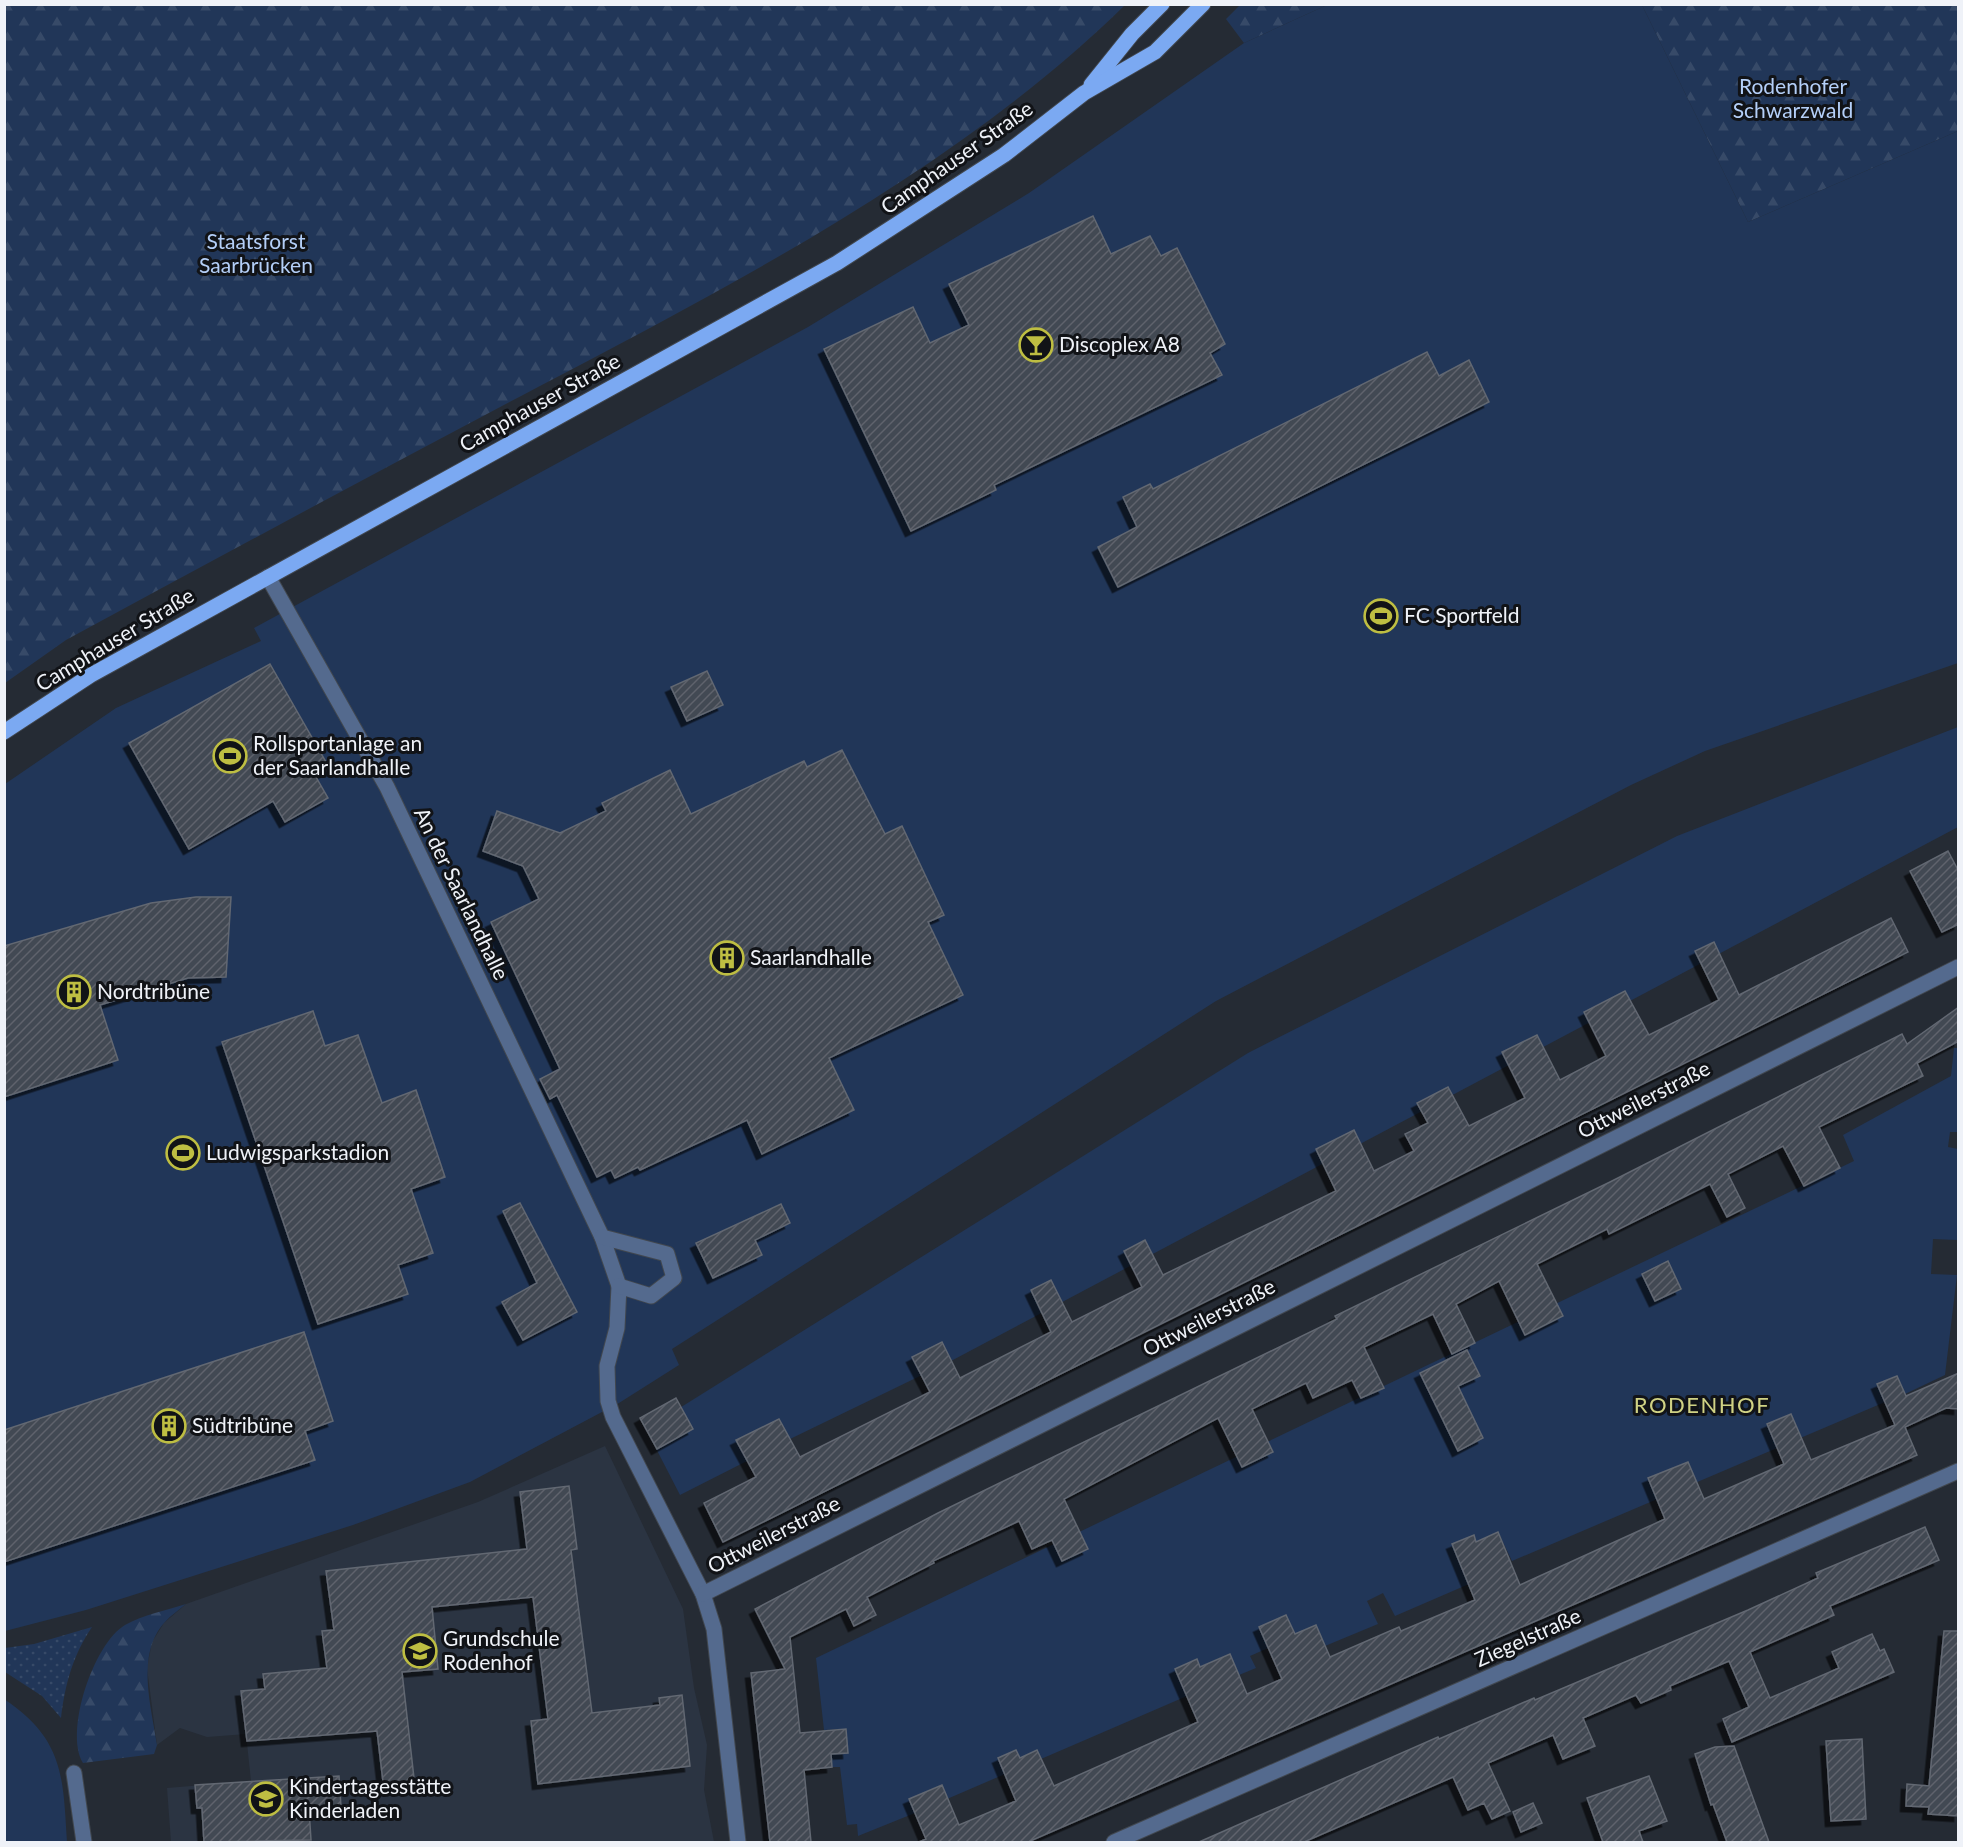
<svg xmlns="http://www.w3.org/2000/svg" width="1963" height="1847" font-family="Lato,sans-serif">
<style>
.built{fill:#2b3442}
.grass{fill:url(#grass-dots)}
.forest{fill:url(#forest-firs)}
.green{fill:#213658}
.building{fill:url(#building-hatch);stroke:#626872;stroke-width:1.5;filter:url(#shadow)}
.lines{fill:none;stroke-linecap:round;stroke-linejoin:round}
.minor-casing{stroke:#41474f;stroke-width:17}
.major-casing{stroke:#41474f;stroke-width:17}
.minor{stroke:#546a8e;stroke-width:15}
.major{stroke:#7ba9f2;stroke-width:15}
.labels{text-anchor:middle;stroke-width:6;stroke-linejoin:round;paint-order:stroke}
.park-label{font-size:21px;fill:#b4cff8;stroke:#111317}
.street-label{font-size:21px;fill:#eff2f8;stroke:#111317}
.poi-label{font-size:21px;fill:#eff2f8;stroke:#111317;text-anchor:start}
.neighbourhood-label{font-size:22px;letter-spacing:1.5px;fill:#d0d284;stroke:#111317}
</style>
<defs>
<pattern id="grass-dots" width="8" height="8" patternUnits="userSpaceOnUse" patternTransform="scale(1.5)"><rect width="8" height="8" fill="#213658"/><path d="M2 2h.1M6 6h.1" fill="none" stroke="#374a68" stroke-width="1.8" stroke-linecap="round"/></pattern>
<pattern id="forest-firs" width="22" height="20" patternUnits="userSpaceOnUse" patternTransform="scale(1.5)"><rect width="22" height="20" fill="#213658"/><path d="M5 1l3.5 6h-7zM16 11l3.5 6h-7z" fill="#374a68"/></pattern>
<pattern id="building-hatch" width="6" height="6" patternUnits="userSpaceOnUse" patternTransform="scale(1.5)"><rect width="6" height="6" fill="#424852"/><path d="M-1 1l2-2M0 6l6-6M5 7l2-2" fill="none" stroke="#5e636c"/></pattern>
<filter id="shadow"><feDropShadow dx="-5.5" dy="5.5" stdDeviation="0" flood-color="#0009"/></filter>
</defs>
<rect width="100%" height="100%" fill="#252b34"/>
<path class="built" d="M605,1446l78,163 11,79 13,57 -3,45 10,52h-543l-4,-54 84,-7 -5,-47 -39,3 -27,-9 -23,17 -10,-77 5,-26 12,-19 22,-19 292,-102z"/>
<path class="grass" d="M92,1627c-19,28 -27,57 -31,91l-19,-22 -37,-24v-24l29,-4z"/>
<g class="forest">
<path d="M5,4h1120v1c-163,160 -385,276 -587,382 -158,83 -315,168 -472,253l-61,43z"/>
<path d="M1240,5v-1l87,1 -83,38 -18,-24z"/>
<path d="M1642,5h316v126l-210,91z"/>
<path d="M186,1604c-7,6 -15,11 -21,18 -30,32 -13,86 -8,123l-3,9 -71,9c-19,-32 11,-120 42,-138 18,-10 42,-15 61,-21z"/>
</g>
<g class="green">
<path d="M1327,5h315l106,217 210,-91v532l-253,88 -74,34 -415,216 -544,348 7,16 -60,38 -149,79 -117,43 -267,85 -81,21v-847l111,-76 145,-67 -7,-13 554,-301 221,-134 215,-150z"/>
<path d="M1958,727v100l-1007,534 -161,78 -11,-20 -42,21 10,21 -67,34 -34,-66 602,-376 429,-217z"/>
<path d="M1954,1048h4v84h-8l-2,15 10,2 -1,91 -24,-1 -2,35 26,1 -12,100 -40,19 -8,-18 -20,8 8,18 -373,159 -14,-29 -16,7 1,19 -9,-22 -5,48 -74,32 -12,-23 -16,8 11,23 -53,22 -30,-12 -9,-18 -27,11 9,21 -18,8 6,12 -17,7 -10,-21 -29,13 -3,-7 -10,36 -146,63 -4,-9 -17,8 -4,-8 -18,8 7,16 -58,25h-38l6,14 -57,23 -1,-12 -10,1 -7,-58h-8l-1,-13 16,-1 -1,-24 -22,1 -8,-72 1038,-497 -11,-26 108,-59z"/>
<path d="M4,1699c60,40 59,78 63,143h-62z"/>
</g>
<g class="building">
<path d="M1093,216l18,38 39,-18 11,20 16,-8 48,96 -15,9 12,22 -228,110 2,5 -85,41 -87,-182 89,-42 17,36 39,-18 -20,-41z"/>
<path d="M1427,352l12,24 30,-16 20,42 -371,185 -20,-40 39,-20 -14,-30 27,-13 3,5z"/>
<path d="M270,664l60,105 -14,8 12,21 -43,24 -12,-21 -84,48 -60,-106z"/>
<path d="M707,671l16,34 -36,16 -16,-34z"/>
<path d="M842,750l43,84 17,-8 42,89 -16,7 35,73 -134,63 25,52 -92,44 -15,-34 -107,50 -2,-3 -23,11 -4,-8 -14,7 -40,-82 -7,4 -10,-20 20,-10 -69,-147 48,-23 -16,-33 -40,-15 14,-40 63,22 46,-22 -4,-8 68,-33 21,44 113,-53 3,6z"/>
<path d="M1948,851l11,21v52l-17,8 -32,-61z"/>
<path d="M196,897h35l-5,80 -38,1 -88,27 18,55 -114,37v-151l147,-43z"/>
<path d="M1891,918l17,34 -1185,590 -19,-39 52,-26 -20,-37 43,-21 21,38 130,-65 -18,-35 30,-15 18,36 91,-46 -20,-42 20,-10 21,42 70,-35 -18,-36 21,-11 18,35 173,-84 -20,-42 38,-19 20,41 40,-20 -9,-17 23,-11 -11,-20 31,-16 21,39 56,-28 -23,-46 35,-17 23,45 46,-24 -22,-44 41,-21 24,44 70,-35 -24,-49 19,-9 25,53z"/>
<path d="M1959,1007v34l-42,22 6,13 -104,51 21,41 -36,18 -21,-40 -55,28 17,34 -18,9 -17,-33 -101,50 -2,-5 -70,35 26,52 -38,19 -26,-54 -43,23 19,39 -23,11 -19,-40 -69,33 20,41 -23,10 -9,-18 -39,18 -7,-15 -54,26 21,43 -31,15 -24,-49 -154,81 24,50 -26,12 -10,-21 -20,9 -13,-28 -86,40 1,2 -67,34 9,18 -22,11 -8,-17 -56,28 10,96 46,-4 2,24 -17,1 1,13 -28,3 7,72h-41l-19,-169 34,-4 -30,-60 183,-96 399,-194 -2,-3 275,-134 292,-148 5,10z"/>
<path d="M313,1011l12,35 33,-11 24,68 34,-13 29,87 -34,12 22,64 -35,12 10,29 -90,30 -96,-282z"/>
<path d="M520,1203l57,109 -54,28 -21,-38 35,-19 -34,-72z"/>
<path d="M781,1204l9,19 -35,17 7,15 -49,23 -17,-35z"/>
<path d="M1668,1261l13,28 -26,12 -13,-27z"/>
<path d="M304,1332l29,89 -28,10 10,29 -311,102v-132z"/>
<path d="M1467,1350l13,26 -22,10 25,52 -25,13 -38,-78z"/>
<path d="M1959,1373v36l-13,-1 -41,19 12,28 -889,387h-109l7,-3 -17,-40 33,-14 17,40 57,-24 -18,-43 18,-8 4,8 17,-8 17,36 144,-64 -23,-53 22,-10 3,8 30,-13 17,40 35,-15 -23,-52 27,-12 9,19 21,-9 14,32 69,-30 2,4 74,-31 -23,-56 22,-9 2,7 22,-10 22,53 145,-66 -17,-41 40,-16 16,37 80,-35 -17,-40 24,-10 20,46 84,-35 -18,-41 20,-8 9,20z"/>
<path d="M676,1398l17,31 -36,20 -17,-31z"/>
<path d="M569,1486l8,63 -6,1 21,163 68,-8 -1,-7 23,-3 8,71 -152,18 -7,-63 17,-2 -15,-122 -101,10 6,62 -36,3 13,115 -31,3 -7,-59 -130,10 -6,-50 24,-2 -2,-15 64,-6 -5,-37 12,-1 -8,-59 201,-22 -7,-57z"/>
<path d="M1925,1527l14,33 -109,46 4,9 -84,37 20,46 69,-30 -7,-16 40,-18 8,17 4,-2 10,23 -162,70 -9,-23 26,-12 -20,-46 -59,25 1,4 -30,13 -5,-8 -53,23 12,28 -32,13 -10,-24 -65,28 22,48 -18,8 -8,-16 -16,7 -15,-33 -149,65h-105l239,-105 1,2 95,-41 1,2 213,-90 70,-32 -2,-5z"/>
<path d="M1944,1631h15v185l-31,-2 1,-7 -23,-1 1,-22 22,2z"/>
<path d="M1862,1739l4,80 -35,2 -5,-80z"/>
<path d="M1734,1746l11,30 24,66h-42l-14,-38 -2,1 -16,-51 20,-7z"/>
<path d="M339,1776l2,31 -32,2 2,31 -107,2 -2,-34h-5l-2,-23z"/>
<path d="M1649,1776l18,45 -28,10 4,11h-40l-16,-44z"/>
<path d="M1533,1803l9,20 -21,9 -8,-20z"/>
</g>
<g class="lines">
<defs>
<g id="minor">
<path d="M268,577l119,210 215,450 17,49 -2,42 -10,38 1,35 5,16 90,177 11,35 24,213"/>
<path d="M602,1237l65,17 7,24 -23,18 -32,-10"/>
<path d="M703,1594l1255,-627"/>
<path d="M74,1773l10,69"/>
<path d="M1114,1842l844,-371"/>
</g>
<g id="major">
<path d="M1091,85l41,-51 30,-30"/>
<path d="M4,732l87,-57 746,-412 167,-108 80,-62 71,-41 48,-48"/>
</g>
</defs>
<use href="#minor" class="minor-casing"/>
<use href="#major" class="major-casing"/>
<use href="#minor" class="minor"/>
<use href="#major" class="major"/>
</g>
<defs>
<symbol id="bar-ring" viewBox="-11 -11 22 22"><circle r="9.5" fill="#111317" stroke="#bebe42" stroke-width="1.5"/><path d="M-6-5H6L.8 .8V4.5H3.5V6h-7V4.5H-.8V.8Z" fill="#bebe42"/></symbol>
<symbol id="stadium-ring" viewBox="-11 -11 22 22"><circle r="9.5" fill="#111317" stroke="#bebe42" stroke-width="1.5"/><path d="M0-5a6.5 5 0 1 0 0 10a6.5 5 0 1 0 0-10ZM-3.5-1.8h7v3.6h-7Z" fill="#bebe42"/></symbol>
<symbol id="building-ring" viewBox="-11 -11 22 22"><circle r="9.5" fill="#111317" stroke="#bebe42" stroke-width="1.5"/><path d="M-4-6H4V6H1V3H-1V6H-4ZM-2.5-4.3h1.7v1.8h-1.7ZM.8-4.3h1.7v1.8H.8ZM-2.5-1h1.7V.8h-1.7ZM.8-1h1.7V.8H.8Z" fill="#bebe42"/></symbol>
<symbol id="school-ring" viewBox="-11 -11 22 22"><circle r="9.5" fill="#111317" stroke="#bebe42" stroke-width="1.5"/><path d="M0-5L7-2L0 1L-7-2ZM-4 1L0 2.5L4 1V4Q0 6-4 4Z" fill="#bebe42"/></symbol>
</defs>
<g fill-rule="evenodd">
<use href="#bar-ring" x="1017" y="326" width="38" height="38"/>
<use href="#stadium-ring" x="1362" y="597" width="38" height="38"/>
<use href="#stadium-ring" x="211" y="737" width="38" height="38"/>
<use href="#building-ring" x="708" y="939" width="38" height="38"/>
<use href="#building-ring" x="55" y="973" width="38" height="38"/>
<use href="#stadium-ring" x="164" y="1134" width="38" height="38"/>
<use href="#building-ring" x="150" y="1407" width="38" height="38"/>
<use href="#school-ring" x="401" y="1632" width="38" height="38"/>
<use href="#school-ring" x="247" y="1780" width="38" height="38"/>
</g>
<g class="labels">
<g class="park-label">
<text x="1793" y="94">Rodenhofer<tspan x="1793" dy="24">Schwarzwald</tspan></text>
<text x="256" y="249">Staatsforst<tspan x="256" dy="24">Saarbrücken</tspan></text>
</g>
<g class="street-label">
<text transform="translate(957 158) rotate(-35)" y="7">Camphauser Straße</text>
<text transform="translate(540 403) rotate(-29)" y="7">Camphauser Straße</text>
<text transform="translate(115 640) rotate(-31)" y="7">Camphauser Straße</text>
<text transform="translate(461 894) rotate(64)" y="7">An der Saarlandhalle</text>
<text transform="translate(1644 1100) rotate(-27)" y="7">Ottweilerstraße</text>
<text transform="translate(1209 1318) rotate(-27)" y="7">Ottweilerstraße</text>
<text transform="translate(774 1535) rotate(-27)" y="7">Ottweilerstraße</text>
<text transform="translate(1528 1638) rotate(-24)" y="7">Ziegelstraße</text>
</g>
<g class="poi-label">
<text x="1059" y="352">Discoplex A8</text>
<text x="1404" y="623">FC Sportfeld</text>
<text x="253" y="751">Rollsportanlage an<tspan x="253" dy="24">der Saarlandhalle</tspan></text>
<text x="750" y="965">Saarlandhalle</text>
<text x="97" y="999">Nordtribüne</text>
<text x="206" y="1160">Ludwigsparkstadion</text>
<text x="192" y="1433">Südtribüne</text>
<text x="443" y="1646">Grundschule<tspan x="443" dy="24">Rodenhof</tspan></text>
<text x="289" y="1794">Kindertagesstätte<tspan x="289" dy="24">Kinderladen</tspan></text>
</g>
<g class="neighbourhood-label">
<text x="1702" y="1413">RODENHOF</text>
</g>
</g>
<rect width="1963" height="1847" fill="none" stroke="#eff2f8" stroke-width="12"/>
</svg>
